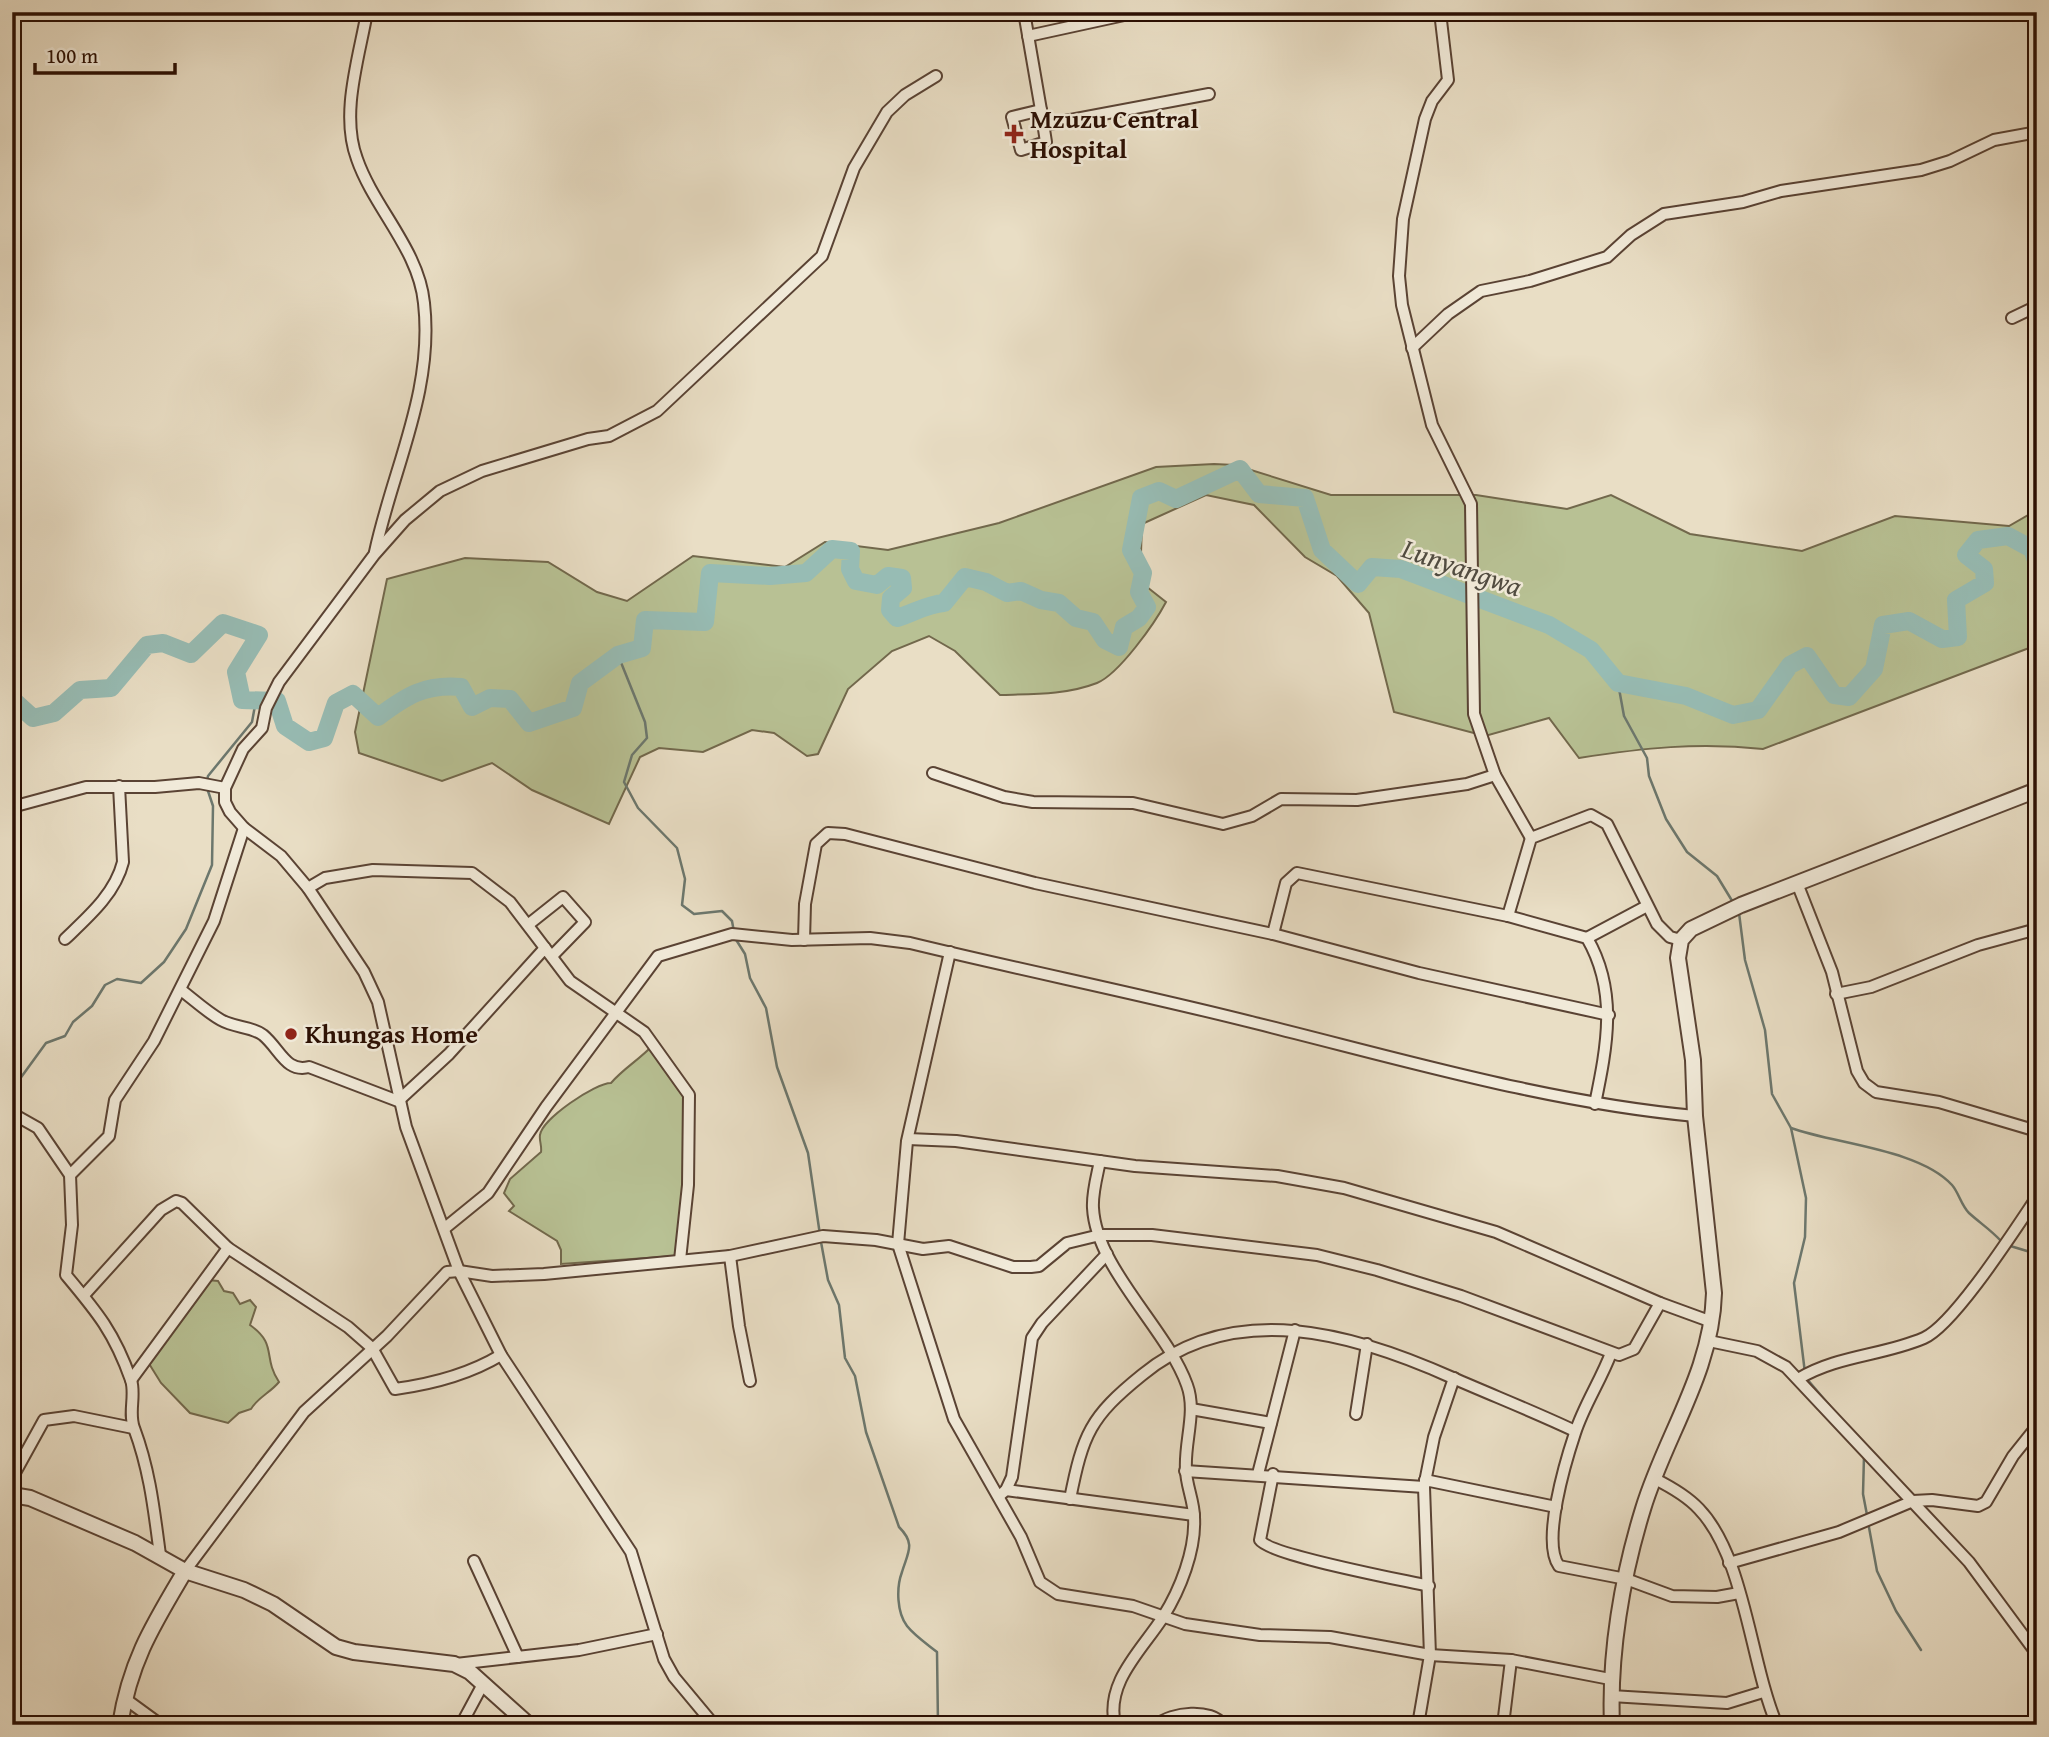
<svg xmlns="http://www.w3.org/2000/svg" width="2049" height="1737" font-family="'Gentium Book Plus',serif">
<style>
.green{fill:#b8c194;stroke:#72684c;stroke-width:2}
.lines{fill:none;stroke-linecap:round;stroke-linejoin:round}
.stream{stroke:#6c776d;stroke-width:2.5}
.river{stroke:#97bcb4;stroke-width:18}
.minor-casing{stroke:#5a4334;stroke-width:14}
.tertiary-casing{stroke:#5a4334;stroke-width:18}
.minor{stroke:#f1ead9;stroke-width:10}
.tertiary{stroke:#f1ead9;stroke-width:14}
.poi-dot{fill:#8f2418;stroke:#f1ead9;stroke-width:2.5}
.labels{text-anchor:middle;stroke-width:5;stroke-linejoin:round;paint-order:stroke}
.poi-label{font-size:26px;font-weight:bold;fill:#2b0f03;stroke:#f1ead9;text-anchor:start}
.water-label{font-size:28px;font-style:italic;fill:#514c41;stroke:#f1ead9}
</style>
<rect width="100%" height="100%" fill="#e9dec5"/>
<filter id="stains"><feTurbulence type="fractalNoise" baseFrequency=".00286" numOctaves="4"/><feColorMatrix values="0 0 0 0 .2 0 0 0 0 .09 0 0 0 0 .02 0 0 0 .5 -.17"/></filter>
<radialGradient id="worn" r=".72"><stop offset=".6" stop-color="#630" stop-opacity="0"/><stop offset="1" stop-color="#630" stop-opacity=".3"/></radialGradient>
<g class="green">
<path d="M1214,464l21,1 96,30h145l91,14 44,-14 79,39 112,17 93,-35 114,10 28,-16v135l-274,104c-65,-7 -120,-1 -184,9l-30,-40 -64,18 -91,-24 -25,-99 -32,-37 -32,-19 -51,-52 -48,-10 -64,29 -1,29 6,34 19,15c-11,21 -47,72 -69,81 -31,12 -64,11 -97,12l-45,-44 -26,-15 -37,15 -44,38 -30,65 -11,2 -33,-23 -22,-3 -49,22 -44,-4 -19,9 -31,67 -77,-34 -40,-27 -50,18 -83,-28 -4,-21 32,-153 78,-21 83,4 49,30 30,9 66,-45 92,11 40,-25 63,8 111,-27 157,-56z"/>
<path d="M653,1045l33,50 1,31 -8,119 -4,11 -114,8v-14l-4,-9 -48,-30 5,-5 -10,-13 6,-14 31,-27c1,-6 -2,-12 -1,-17 2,-16 55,-52 71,-52 13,-15 28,-23 42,-38z"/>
<path d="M208,1280l10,1 6,10 9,2 7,11 10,-4 6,7 -6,18c28,20 12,31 29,57 -9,11 -21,15 -28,27l-12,4 -11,10 -38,-10 -29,-30 -13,-21z"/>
</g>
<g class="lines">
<g class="stream">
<path d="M618,655l27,67 2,16 -15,17 -8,27 14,26 39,40 8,31 -3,26 12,9 28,-3 10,10 2,11"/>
<path d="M1618,683l6,33 23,42 2,18 17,43 21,33 30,24 17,28"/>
<path d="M207,781l1,-5 44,-54 4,-22"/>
<path d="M1739,913l6,47 20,70 7,64 19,34c44,16 128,21 161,57 7,8 9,20 17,28 11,10 22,17 32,28"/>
<path d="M735,938l10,16 5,24 16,30 11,59 31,86 12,82"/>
<path d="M14,1087l32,-44 19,-7 8,-14 19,-16 13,-21 12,-6 24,4 23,-21 22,-33 26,-64 1,-59 -6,-18"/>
<path d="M1791,1128l15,70 -1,39 -11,46 11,90"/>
<path d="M821,1242l7,38 11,25 6,53 10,18 11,56 33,95c17,17 9,25 3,45 -6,16 -5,41 5,54 8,10 20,18 30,26l1,73"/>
<path d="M2007,1245l30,9"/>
<path d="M1807,1379l23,27"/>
<path d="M1864,1456l-1,38 4,21"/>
<path d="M1868,1522l9,49 19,40 25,39"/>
</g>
<path class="river" d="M12,699l21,19 21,-5 26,-23 31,-2 36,-43 16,-2 28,11 32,-31 36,12 -23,37 6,28 35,1 8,25 24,16 15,-4 12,-35 17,-9 25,23c28,-21 46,-33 83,-30l11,20 18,-9 20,1 19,24 44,-15 7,-25 38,-28 24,-7 3,-28 60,2 5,-49 60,3 36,-3 26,-24 19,2 -1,18 6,12 21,4 11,-9 14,2 1,10 -12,10 -1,12 7,8c17,-5 30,-14 47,-15l21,-26 21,5 21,11 14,-2 20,9 18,3 17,15 17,4 12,18 14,7 5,-20 15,-9 8,-11 -8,-15 4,-19 -12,-23 10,-52 18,-7 17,8 64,-30 19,25 46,4 17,52 36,34 14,-17 29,2 148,56 42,25 27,33 68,13 47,19 25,-5 32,-45 17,-9 27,39 15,2 25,-28 9,-44 26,-4 33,18 16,-2 -2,-37 29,-17 -1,-14 -18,-14 12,-15 30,-4 24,13 5,14"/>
<defs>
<g id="minor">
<path d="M367,12c-8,46 -27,102 -10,147 17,49 62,91 67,144 10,88 -31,165 -49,249"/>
<path d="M1024,12l17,98"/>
<path d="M1440,12l8,68 -16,21 -7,18 -22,100 -4,57 3,29 30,120 39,79 3,210 21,61 36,63"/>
<path d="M1028,36l110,-24"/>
<path d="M1041,110l5,32 -25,8 -9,-33z"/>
<path d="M1044,125l165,-31"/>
<path d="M2012,318l25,-12"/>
<path d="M1412,348l36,-34 33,-23 49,-10 77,-24 24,-22 33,-21 79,-12 38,-11 140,-21 29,-9 44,-21 43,-8"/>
<path d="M933,773l71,24 29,5 100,1 90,21 29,-8 29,-17 76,1 110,-16 28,-9"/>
<path d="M12,807l74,-20h69l44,-4 26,5"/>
<path d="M1797,883l35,89 25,99 7,12 12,9 63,10 98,29"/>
<path d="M308,888l17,-10 48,-8 99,3 38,29 35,46"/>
<path d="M1508,916l23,-78 60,-23 16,9 50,100 13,13 11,3"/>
<path d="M529,924l34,-27 22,25 -33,34"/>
<path d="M1273,934l13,-51 11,-10 211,43 79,22c31,53 20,108 8,166"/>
<path d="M1587,938l60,-32"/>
<path d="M65,939c23,-22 50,-45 58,-77l-4,-76"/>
<path d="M804,940l1,-36 11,-60 12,-11 17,1 190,49 238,51 146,39 190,42"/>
<path d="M950,952l-43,189 -9,103 56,175 67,118 19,45 18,12 75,12 52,18 75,11 70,2 100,18 81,5 99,19"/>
<path d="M181,990c13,10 26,22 40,30 14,8 30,6 42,15 17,14 23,38 46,32l89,34 51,-47 96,-106 25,33 74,51 45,63 -1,90 -8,75"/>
<path d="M1836,994l35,-7 107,-42 59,-16"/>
<path d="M12,1089l3,26 23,13 32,47 2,50 -6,50c31,37 48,57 65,105 5,15 -3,33 3,48 16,43 20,82 26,127"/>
<path d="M908,1139l48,2 179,25 142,10 67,12 152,44 164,71 52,19"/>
<path d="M1100,1161c-3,15 -8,32 -7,47 3,60 74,121 94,177 10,27 -3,57 -1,85 0,15 8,31 8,47 2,33 -14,73 -31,100 -21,33 -58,65 -48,108"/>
<path d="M70,1175l39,-39 6,-36 39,-59 60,-120 30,-93"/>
<path d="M445,1228l43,-35 58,-86 112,-151 74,-22 60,6 78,-2 40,5c115,28 231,51 345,80 146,36 290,79 440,93"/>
<path d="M730,1256l9,70 11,55"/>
<path d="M85,1294l76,-84 15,-9 6,2 46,45 120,79 24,21 23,41c37,-5 73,-14 106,-34"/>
<path d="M1709,1341l48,10 29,16 183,195 68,92"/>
<path d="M1611,1353c-10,27 -27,52 -36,80 -9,27 -34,109 -16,133l67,13 46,17 45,1 22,-4"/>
<path d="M1798,1379c40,-24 84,-23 126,-41 30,-13 92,-110 113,-141"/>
<path d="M131,1380l97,-132"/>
<path d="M1191,1409l80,14"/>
<path d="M1356,1414l11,-70"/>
<path d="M1185,1471l239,16"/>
<path d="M1258,1474l37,-144"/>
<path d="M1273,1474l-13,66c9,15 143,40 169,46"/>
<path d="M12,1478l32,-58 30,-4 59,12"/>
<path d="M1655,1479c16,8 32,17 44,30 46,48 51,153 78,216"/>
<path d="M1425,1480l131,27"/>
<path d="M1006,1490l188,25"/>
<path d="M999,1496l7,-6 6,-13 20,-139 10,-15 65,-69"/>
<path d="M1070,1499c13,-65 20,-82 72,-124 93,-77 213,-41 311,3 41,18 82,34 122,53"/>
<path d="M474,1561l44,96"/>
<path d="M1729,1563l110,-31 74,-31 19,-1 46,6 8,-4 27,-46 24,-30"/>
<path d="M185,1571l119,-159 83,-76 60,-64 12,-1 33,5 52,-2 186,-18 93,-20 53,4 47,9 26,-3 64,21h18l8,-1 28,-23 33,-8h52l165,20 60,15 84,26 158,59 15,-6 26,-46"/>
<path d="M456,1664l123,-14 78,-16"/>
<path d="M1611,1696l116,7 36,-11"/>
<path d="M124,1698l37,27"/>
<path d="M461,1725l22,-41"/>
<path d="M714,1725l-40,-48 -10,-18 -33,-107 -130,-197 -42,-84 -53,-144 -28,-125 -14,-30 -56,-84 -27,-32 -37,-28 -14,-16 -5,-10v-14l18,-39 19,-21 4,-20 13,-26 95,-127 31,-35 35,-29 42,-20 106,-32 21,-3 48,-25 165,-155 32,-88 33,-56 18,-17 31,-19"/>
<path d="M1157,1725c14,-13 55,-17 66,0"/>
<path d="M1418,1725l12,-70 -6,-168 10,-50 20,-59"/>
<path d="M1503,1725l8,-65"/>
</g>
<g id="tertiary">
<path d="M12,1495l18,3 105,45 50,28 59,19 29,14 63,43 18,5 100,12 16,8 59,53"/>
<path d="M120,1725c10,-64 33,-100 65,-154"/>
<path d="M1612,1725c-3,-71 10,-148 31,-216 22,-73 69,-137 71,-216l-19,-177 -2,-56 -15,-102 3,-18 10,-11 50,-24 296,-115"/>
</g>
</defs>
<use href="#minor" class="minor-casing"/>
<use href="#tertiary" class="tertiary-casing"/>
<use href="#minor" class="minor"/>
<use href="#tertiary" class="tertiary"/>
</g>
<g class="poi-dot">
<path d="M1010.5 123.5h7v7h7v7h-7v7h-7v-7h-7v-7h7z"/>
<circle cx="291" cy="1034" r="7"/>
</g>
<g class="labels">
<g class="poi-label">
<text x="1030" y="128">Mzuzu Central<tspan x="1030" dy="30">Hospital</tspan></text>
<text x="305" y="1043">Khungas Home</text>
</g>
<g class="water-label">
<text transform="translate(1462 567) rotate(19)" y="10">Lunyangwa</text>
</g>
</g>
<rect width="2049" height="1737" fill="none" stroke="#e9dec5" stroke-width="42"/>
<rect x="14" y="14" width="2021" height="1709" fill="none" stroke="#2b0f03" stroke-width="3.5"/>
<rect x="21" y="21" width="2007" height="1695" fill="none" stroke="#2b0f03" stroke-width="2"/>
<path d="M35 63v10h140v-10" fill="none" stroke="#2b0f03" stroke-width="3.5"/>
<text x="46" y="63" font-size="21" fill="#2b0f03" stroke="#f1ead9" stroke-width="5" paint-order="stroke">100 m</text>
<rect width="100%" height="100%" filter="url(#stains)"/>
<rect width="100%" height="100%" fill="url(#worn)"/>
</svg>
